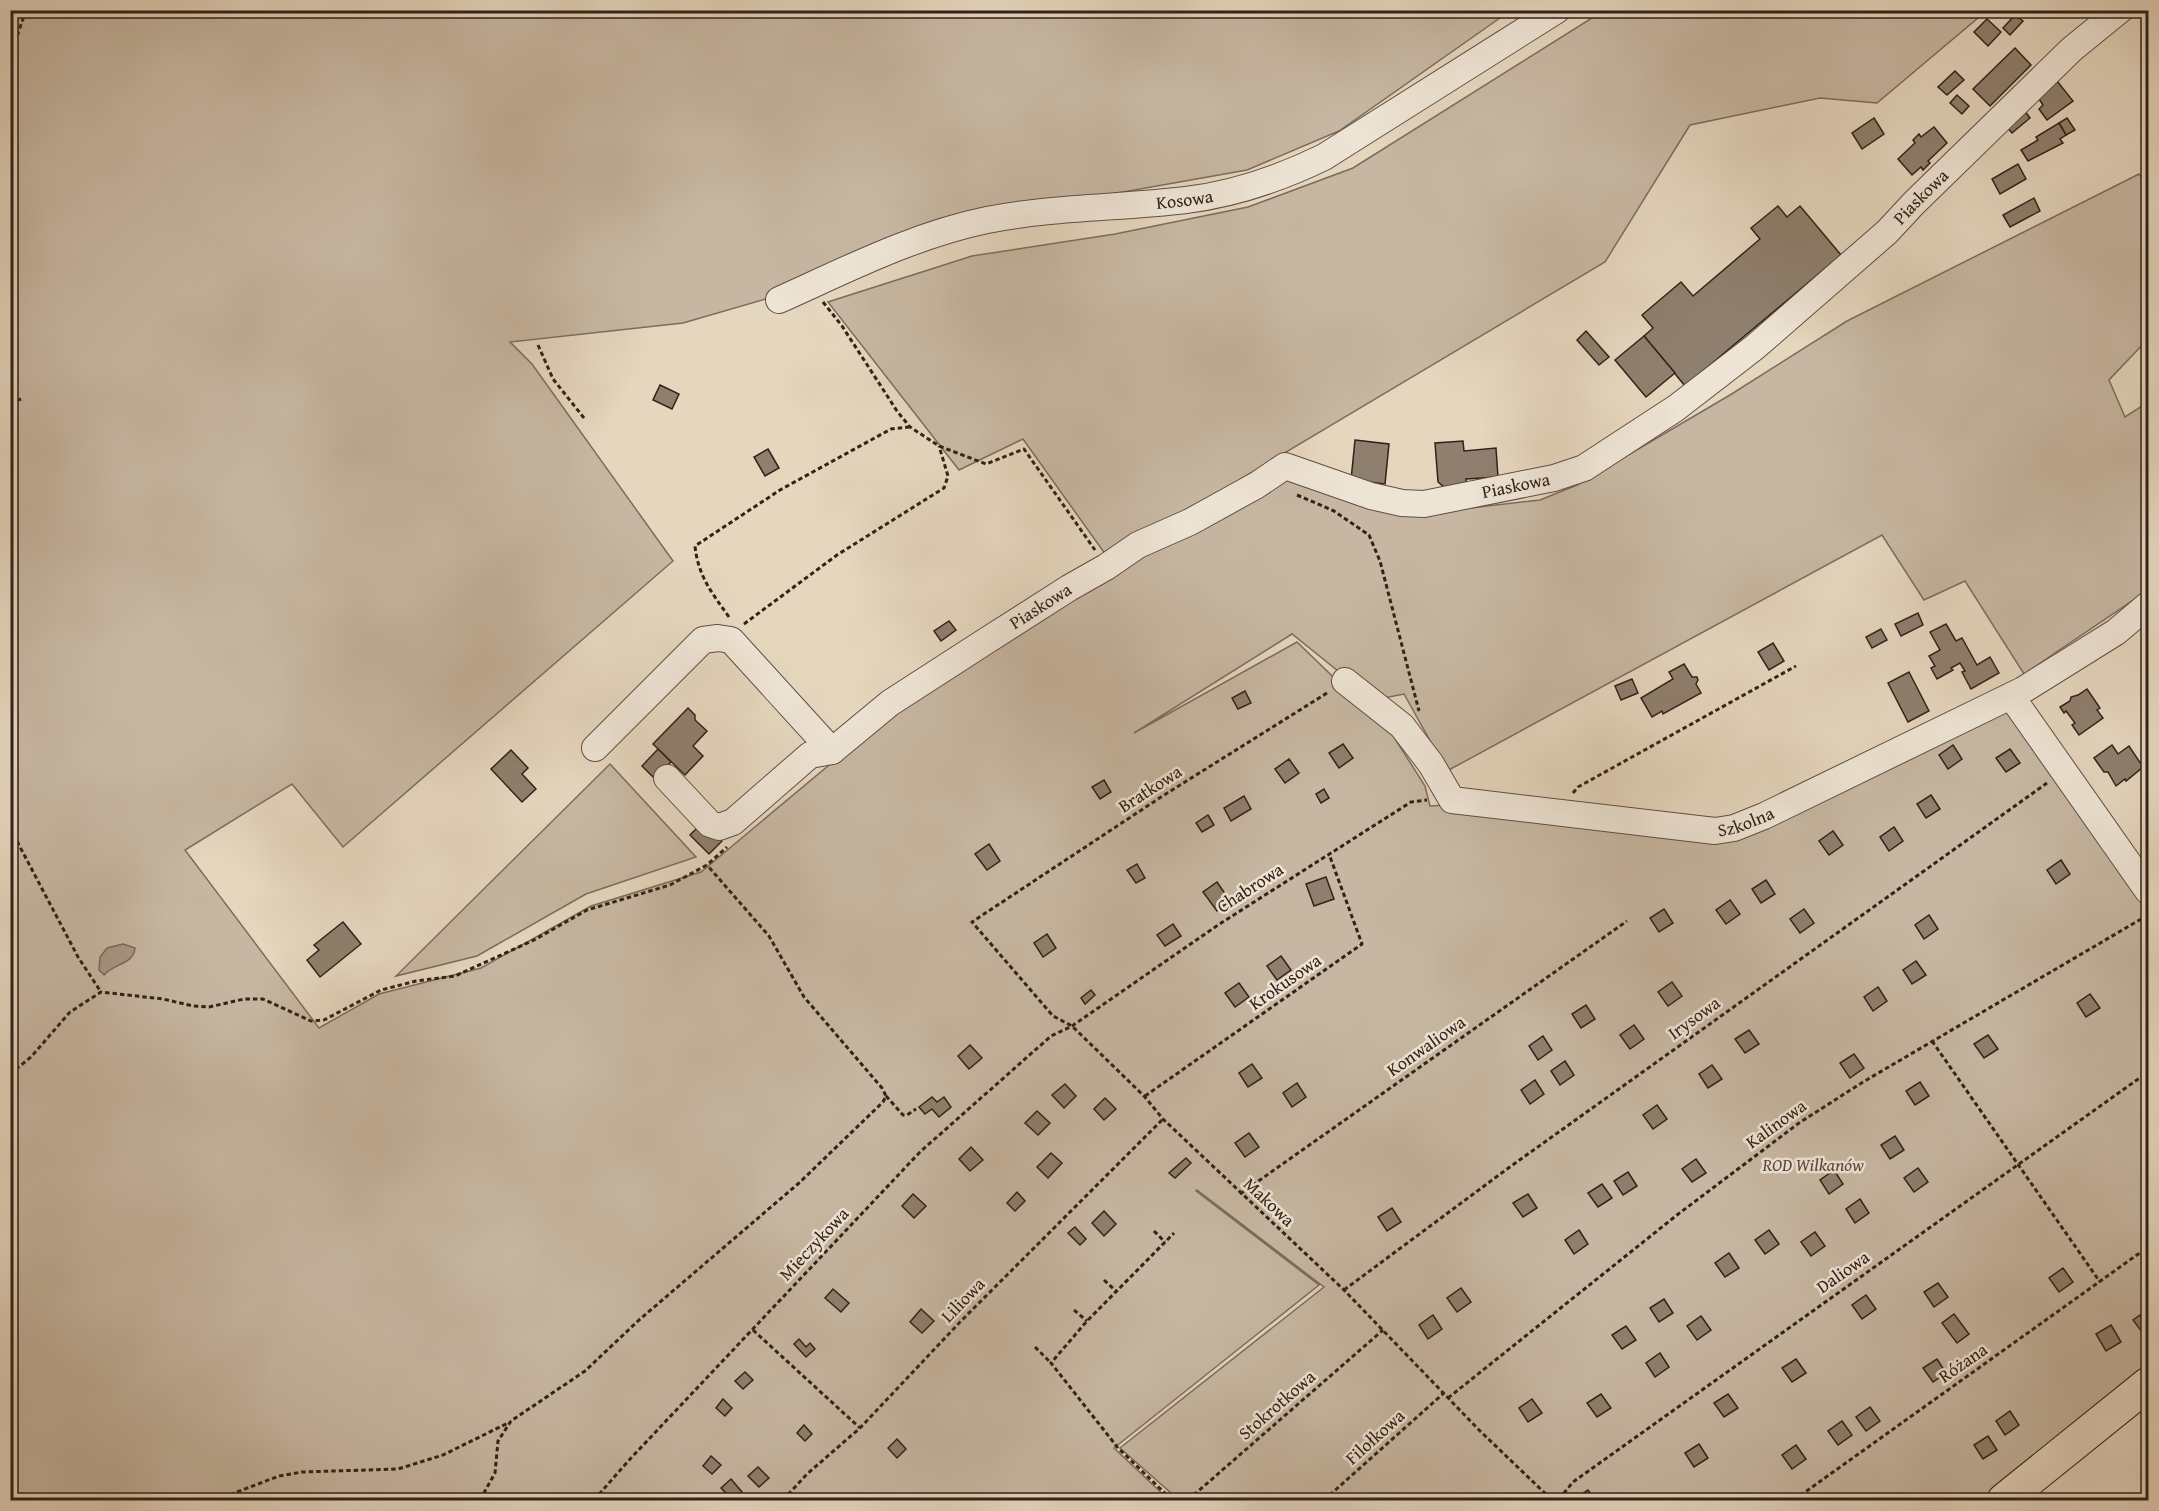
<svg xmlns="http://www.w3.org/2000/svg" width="2159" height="1511" font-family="'Gentium Book Plus',serif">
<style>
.green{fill:#c7b7a2;stroke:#7c6c5d;stroke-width:1.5}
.water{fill:#a89886;stroke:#79685a;stroke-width:1.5}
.building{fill:#8f7f6e;stroke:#322118;stroke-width:1.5}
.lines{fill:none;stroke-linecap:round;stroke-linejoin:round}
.minor-casing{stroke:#5f4e42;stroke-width:28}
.major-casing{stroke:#322118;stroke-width:35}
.path{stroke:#322118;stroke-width:3;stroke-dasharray:4.5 3;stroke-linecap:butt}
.minor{stroke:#eee4d5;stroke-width:26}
.major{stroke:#e5d6be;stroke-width:33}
.labels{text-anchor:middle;stroke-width:5;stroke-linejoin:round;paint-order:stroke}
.street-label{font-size:18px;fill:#322118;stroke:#eee4d5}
.park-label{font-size:18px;font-style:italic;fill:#57463a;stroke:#eee4d5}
</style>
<rect width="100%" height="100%" fill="#e5d6be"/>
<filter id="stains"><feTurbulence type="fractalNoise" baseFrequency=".00333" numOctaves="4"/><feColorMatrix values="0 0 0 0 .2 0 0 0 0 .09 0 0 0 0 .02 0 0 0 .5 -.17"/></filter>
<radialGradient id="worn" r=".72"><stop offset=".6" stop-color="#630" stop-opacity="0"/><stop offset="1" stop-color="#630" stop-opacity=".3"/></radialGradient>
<g class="green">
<path d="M1504,10l3,3 -168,118 -92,39 -316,56 -155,70 -93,27 -173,19 22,22 141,197 -330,286 -51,-63 -107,66 134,178 60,-34 102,-26 110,-62 110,-34 200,-167 177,-117 214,-115 135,40 113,-13 37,-15 153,-90 117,-74 292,-147 9,13v152l-39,41 16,37 17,-11 6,10v174l-124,84 -59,-93 -41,19 -42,-65 -435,236 -43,-77 -30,6 -82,-66 -158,99 163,-91 95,92 33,52 5,20 16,-1 281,37 283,-133 138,173v496l-160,122h-809l-59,-52 204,-161 -127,-97 -1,1 123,94 -205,163 55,52h-1158v-1489z"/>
<path d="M1984,10l1,2 -108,91 -57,-5 -130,27 -85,137 -497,296 -85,-119 -64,31 -131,-168 144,-46 143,-22 133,-27 105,-39 250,-157z"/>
<path d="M610,764l86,93 -110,37 -109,62 -81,20z"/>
</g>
<path class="water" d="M123,944l12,4c-1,16 -22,16 -31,27l-5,-5 1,-13 4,-5 3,-4z"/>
<g class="building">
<path d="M2015,15l8,6 -13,14 -7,-7z"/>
<path d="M1987,19l14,13 -13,14 -14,-14z"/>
<path d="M2015,48l16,17 -41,41 -17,-17z"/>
<path d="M1955,71l9,9 -17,15 -9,-8z"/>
<path d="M2057,81l16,20 -26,19 -8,-11 4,-4 -6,-9z"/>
<path d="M1957,95l12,11 -7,8 -12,-11z"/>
<path d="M2021,106l9,12 -18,15 -9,-10z"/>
<path d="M1874,118l10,16 -22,15 -10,-16z"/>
<path d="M2067,118l8,12 -9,5 -7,-12z"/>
<path d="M2059,123l7,12 -6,4 3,4 -35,18 -7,-11 17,-10 -2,-3z"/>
<path d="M1934,127l13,16 -19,18 2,2 -7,7 -2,-3 -9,8 -14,-16 17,-16 -2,-3 6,-6 2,3z"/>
<path d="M2018,164l8,15 -26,15 -8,-15z"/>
<path d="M2034,198l6,13 -30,16 -7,-12z"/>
<path d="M1778,206l9,11 13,-11 41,49 -156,131 -41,-50 9,-8 -11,-13 39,-33 12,14 67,-57 -9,-11z"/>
<path d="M1586,331l23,26 -10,8 -22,-25z"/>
<path d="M1644,336l31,37 -29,24 -31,-37z"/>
<path d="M660,385l19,9 -7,15 -19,-9z"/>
<path d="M1355,440l34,4 -4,40 -34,-4z"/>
<path d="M1463,441l1,10 32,-3 2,29 -32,2 1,12 -23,-4 -6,-5 -3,-39z"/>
<path d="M768,449l11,19 -14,8 -11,-19z"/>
<path d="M1918,613l5,12 -22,11 -6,-12z"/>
<path d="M949,621l7,9 -15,11 -7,-10z"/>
<path d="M1946,624l10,17 6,-3 15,27 13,-8 9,16 -28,16 -9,-17 3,-1 -5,-8 -9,5 2,2 -16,9 -6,-11 4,-2 -6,-10 11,-6 -10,-18z"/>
<path d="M1881,629l6,11 -15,8 -6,-11z"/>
<path d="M1773,643l11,18 -15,9 -11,-18z"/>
<path d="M1684,664l8,13h5l1,3 -2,4 5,9 -38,21 -1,-3 -10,6 -11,-19 32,-19 -4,-7z"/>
<path d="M1909,672l20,39 -21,11 -20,-39z"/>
<path d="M1632,679l6,14 -17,7 -6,-14z"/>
<path d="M2087,689l13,19 -3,2 6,8 -24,17 -7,-10 3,-2 -9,-12 -2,2 -4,-6 10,-6 1,-4 7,-2z"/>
<path d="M1245,691l6,12 -13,6 -6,-11z"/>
<path d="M688,708l7,7v5l12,11 -14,15 10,10 -18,19 -32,-31z"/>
<path d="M1343,744l10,14 -14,10 -10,-15z"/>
<path d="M1953,745l9,14 -14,10 -9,-14z"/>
<path d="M2112,745l6,9 11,-8 14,21 -17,14 -1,-2 -9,7 -8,-14h-4l-10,-14z"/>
<path d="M658,749l13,13 -16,17 -13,-13z"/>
<path d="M2010,749l10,14 -14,9 -10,-14z"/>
<path d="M511,750l17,18 -6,6 14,15 -14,13 -31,-33z"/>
<path d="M1289,759l10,14 -14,10 -10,-14z"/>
<path d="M1104,780l7,12 -11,7 -8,-12z"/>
<path d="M1324,789l5,9 -8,5 -5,-9z"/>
<path d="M1931,795l9,14 -14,9 -9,-14z"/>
<path d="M1244,796l7,13 -20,12 -7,-13z"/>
<path d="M1208,815l6,10 -12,7 -6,-9z"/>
<path d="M698,827l12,2 12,12 -13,13 -19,-19z"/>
<path d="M1894,827l9,14 -14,10 -9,-14z"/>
<path d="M1833,831l10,14 -14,10 -10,-14z"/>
<path d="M989,844l11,17 -13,9 -12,-16z"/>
<path d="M2061,860l9,14 -14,10 -9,-14z"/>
<path d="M1137,864l8,14 -9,5 -9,-13z"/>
<path d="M1326,877l8,22 -20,7 -8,-22z"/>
<path d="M1766,880l9,14 -14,9 -9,-14z"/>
<path d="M1217,882l13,19 -13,10 -14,-19z"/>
<path d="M1730,900l10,14 -14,10 -10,-14z"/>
<path d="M1664,909l9,14 -14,9 -9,-14z"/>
<path d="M1804,909l10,14 -14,10 -10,-14z"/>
<path d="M1929,915l9,14 -14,10 -9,-14z"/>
<path d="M343,922l18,22 -41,33 -13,-17 12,-10 -5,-5z"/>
<path d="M1173,924l8,12 -16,10 -8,-11z"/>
<path d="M1047,934l9,14 -13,9 -9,-14z"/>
<path d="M1281,956l10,14 -14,10 -10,-14z"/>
<path d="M1916,961l10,14 -14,9 -9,-14z"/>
<path d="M1672,982l10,14 -14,10 -10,-14z"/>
<path d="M1239,983l10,14 -14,10 -10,-14z"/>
<path d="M1878,987l9,14 -14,10 -9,-14z"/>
<path d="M1091,990l4,5 -10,9 -4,-6z"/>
<path d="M2090,994l10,14 -14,9 -9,-14z"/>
<path d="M1586,1005l9,14 -14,9 -9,-14z"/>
<path d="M1634,1025l10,14 -14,10 -10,-14z"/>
<path d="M1749,1030l10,14 -14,9 -10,-14z"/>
<path d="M1988,1035l10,14 -14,9 -10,-14z"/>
<path d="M1543,1036l9,14 -14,10 -9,-14z"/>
<path d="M970,1045l12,13 -13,11 -11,-13z"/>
<path d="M1854,1054l10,14 -14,10 -10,-15z"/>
<path d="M1565,1061l9,14 -14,10 -9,-14z"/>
<path d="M1252,1064l10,14 -14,9 -9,-14z"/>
<path d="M1712,1065l10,14 -14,9 -9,-14z"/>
<path d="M1535,1080l9,14 -14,10 -9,-14z"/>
<path d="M1920,1082l9,14 -14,9 -9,-14z"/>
<path d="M1297,1083l9,14 -14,10 -9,-14z"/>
<path d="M1065,1084l11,12 -12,12 -12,-13z"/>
<path d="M932,1097l5,5 7,-5 7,10 -12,10 -7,-8 -7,5 -6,-7z"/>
<path d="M1105,1098l11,11 -12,11 -10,-11z"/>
<path d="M1657,1105l10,14 -14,10 -10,-14z"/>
<path d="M1037,1111l13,12 -12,12 -13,-12z"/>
<path d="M1249,1133l10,14 -14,10 -10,-14z"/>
<path d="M1895,1136l9,14 -14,9 -9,-14z"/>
<path d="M971,1147l12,13 -13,11 -11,-12z"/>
<path d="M1051,1153l11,10 -14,15 -11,-11z"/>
<path d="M1186,1158l5,5 -16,15 -6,-5z"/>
<path d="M1696,1159l10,14 -14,9 -10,-13z"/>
<path d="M1918,1168l10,14 -14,10 -10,-14z"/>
<path d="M1834,1170l9,14 -14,10 -9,-14z"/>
<path d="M1628,1172l9,14 -14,9 -9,-14z"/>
<path d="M1602,1184l10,14 -14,9 -10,-14z"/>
<path d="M1017,1192l8,9 -10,10 -8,-8z"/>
<path d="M913,1194l13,12 -12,12 -12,-12z"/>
<path d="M1528,1194l9,14 -14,9 -10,-14z"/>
<path d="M1860,1199l9,14 -14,10 -9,-14z"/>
<path d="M1392,1208l9,14 -14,9 -9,-14z"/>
<path d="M1104,1211l12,13 -12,12 -12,-13z"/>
<path d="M1075,1227l11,12 -6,6 -12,-12z"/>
<path d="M1579,1230l9,14 -14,10 -9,-14z"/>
<path d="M1769,1230l10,14 -14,10 -10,-14z"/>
<path d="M1815,1232l10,14 -14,10 -10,-14z"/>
<path d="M1729,1253l10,15 -14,9 -10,-14z"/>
<path d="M2063,1268l10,14 -14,10 -10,-14z"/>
<path d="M1938,1283l10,14 -14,10 -10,-15z"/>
<path d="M1461,1288l10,14 -14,10 -10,-14z"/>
<path d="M833,1289l16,14 -8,9 -16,-14z"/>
<path d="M1866,1295l10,14 -14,10 -10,-14z"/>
<path d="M1664,1299l9,14 -14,9 -9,-14z"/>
<path d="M921,1309l13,12 -12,12 -12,-11z"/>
<path d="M1954,1314l15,20 -12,9 -15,-20z"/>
<path d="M1433,1315l9,14 -14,10 -9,-14z"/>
<path d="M2140,1315l8,13 -6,4 -9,-12z"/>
<path d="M1701,1316l10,14 -14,10 -10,-14z"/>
<path d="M2111,1325l10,17 -15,9 -10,-17z"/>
<path d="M1626,1326l10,14 -14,9 -10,-14z"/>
<path d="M799,1339l7,8 4,-4 5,6 -9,8 -12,-13z"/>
<path d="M1660,1353l9,14 -14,10 -9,-14z"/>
<path d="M1796,1359l10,14 -14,9 -10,-14z"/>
<path d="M1937,1359l9,14 -13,9 -10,-14z"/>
<path d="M745,1372l8,8 -10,9 -8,-8z"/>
<path d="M1601,1394l10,14 -14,9 -10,-14z"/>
<path d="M1728,1394l10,14 -14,9 -10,-14z"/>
<path d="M723,1399l9,9 -7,8 -9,-8z"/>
<path d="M1532,1399l10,14 -14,9 -9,-14z"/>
<path d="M1870,1407l10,14 -14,10 -10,-14z"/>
<path d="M2010,1411l9,14 -14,10 -9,-14z"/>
<path d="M1842,1421l10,14 -14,10 -10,-14z"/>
<path d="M804,1425l8,9 -7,7 -8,-8z"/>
<path d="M1988,1436l9,14 -14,9 -9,-14z"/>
<path d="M897,1439l9,10 -9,9 -9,-10z"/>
<path d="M1699,1444l9,14 -14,9 -9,-14z"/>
<path d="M1796,1445l10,14 -14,10 -10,-14z"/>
<path d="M711,1456l10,9 -9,9 -9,-8z"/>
<path d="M758,1467l11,11 -10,9 -11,-11z"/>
<path d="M731,1479l11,13 -9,8 -12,-12z"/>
<path d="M1588,1490l7,10h-20l-1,-1z"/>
</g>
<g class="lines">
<defs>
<g id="minor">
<path id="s1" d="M779,300c67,-30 135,-65 208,-80 65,-13 133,-12 199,-20 49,-6 95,-22 138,-43l233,-147"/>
<path id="s2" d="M1345,681l57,45 29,38 21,36 263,31 19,-3 30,-12 259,-126 93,-58 32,-27"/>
<path d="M2011,696l137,195"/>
<path d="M595,748l108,-108 15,-2 13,2 101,111"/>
<path id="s3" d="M667,778l43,46 9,3 14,-5 77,-67 22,-4 58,-48 96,-62 83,-53 37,-21 32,-22 52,-23 67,-37 28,-19 86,30 31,7 22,1 130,-26 30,-10 92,-60 79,-61 132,-115 27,-29 158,-154 48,-39"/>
</g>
<path id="major" d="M2004,1500l144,-116"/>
</defs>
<use href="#minor" class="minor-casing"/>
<use href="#major" class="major-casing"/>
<g class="path">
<path d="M10,57l16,-47"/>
<path d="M823,302l19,24 55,85 13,16 29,19 47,18 38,-15 71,101"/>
<path d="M538,345l15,34 31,39"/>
<path d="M10,403l11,-4"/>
<path d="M1297,495l37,16 35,24 11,26 39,150"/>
<path d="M729,617c-17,-24 -31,-41 -34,-71l85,-56 111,-61 18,-2"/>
<path d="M744,624l93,-69 107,-67 4,-12 -9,-30"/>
<path d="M1327,693l-166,104 -189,125 81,94 19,10 72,70 19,23 181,171 135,140 73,70"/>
<path d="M1573,793l5,-6 218,-121"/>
<path d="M10,828l68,129 23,35"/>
<path d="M1932,1041l168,241"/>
<path d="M10,1074l21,-17 39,-45 31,-20 62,7 30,7 16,1 35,-8h19l48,22 13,-1 57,-30 35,-9 39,-5 79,-36 53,-30 83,-25 37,-20 20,-18"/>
<path d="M886,1096l17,19h4l9,-6"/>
<path d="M1145,1096l217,-152 -33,-90"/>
<path d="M1240,1194l387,-273"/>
<path d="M1154,1231l11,11"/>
<path d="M1104,1280l12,11"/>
<path d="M1344,1290l163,-121 540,-386"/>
<path d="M1074,1310l13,11"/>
<path d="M753,1330l107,98"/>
<path d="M1035,1347l16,16"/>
<path d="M1448,1398l229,-183 122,-92 64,-41 285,-167"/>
<path d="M216,1500l63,-24 23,-4 96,-3 45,-14 65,-32"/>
<path d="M480,1500l15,-27 3,-32 13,-20 74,-50 54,-51 160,-137 84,-81 3,-6 -4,-8 -78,-91 -35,-61 -62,-71"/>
<path d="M594,1500l37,-42 289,-306 131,-116 21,-10 146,-101 193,-123 16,-2"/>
<path d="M783,1500l24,-26 53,-46 101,-107 202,-202"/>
<path d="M1172,1500l-54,-52 -67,-85 36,-42 87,-88"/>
<path d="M1188,1500l195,-170"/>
<path d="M1324,1500l120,-107"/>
<path d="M1560,1500l4,-7 9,-11 575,-410"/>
<path d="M1794,1500l354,-253"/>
<path d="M2145,1500l3,-2"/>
</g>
<use href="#minor" class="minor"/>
<use href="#major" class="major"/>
</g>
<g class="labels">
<g class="street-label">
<text dy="6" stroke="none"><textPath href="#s3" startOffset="1491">Piaskowa</textPath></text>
<text dy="6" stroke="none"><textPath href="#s1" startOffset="422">Kosowa</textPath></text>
<text dy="6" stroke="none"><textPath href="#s3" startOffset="987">Piaskowa</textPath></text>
<text dy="6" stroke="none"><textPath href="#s3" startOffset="466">Piaskowa</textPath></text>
<text transform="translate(1150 789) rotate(-33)" y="6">Bratkowa</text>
<text dy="6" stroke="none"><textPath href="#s2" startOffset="459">Szkolna</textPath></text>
<text transform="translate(1250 888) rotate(-33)" y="6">Chabrowa</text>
<text transform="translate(1285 982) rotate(-35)" y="6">Krokusowa</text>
<text transform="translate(1694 1018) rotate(-36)" y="6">Irysowa</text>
<text transform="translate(1426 1046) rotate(-35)" y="6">Konwaliowa</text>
<text transform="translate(1776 1124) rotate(-36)" y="6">Kalinowa</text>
<text transform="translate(1269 1202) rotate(43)" y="6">Makowa</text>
<text transform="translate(814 1244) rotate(-47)" y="6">Mieczykowa</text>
<text transform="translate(1843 1272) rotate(-35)" y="6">Daliowa</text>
<text transform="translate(963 1300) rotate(-46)" y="6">Liliowa</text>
<text transform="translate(1963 1363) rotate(-35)" y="6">Różana</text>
<text transform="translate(1277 1405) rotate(-41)" y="6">Stokrotkowa</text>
<text transform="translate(1375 1437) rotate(-42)" y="6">Filołkowa</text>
</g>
<g class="park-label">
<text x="1813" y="1171">ROD Wilkanów</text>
</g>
</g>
<rect width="2159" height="1511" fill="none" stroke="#e5d6be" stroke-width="36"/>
<rect x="12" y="12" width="2135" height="1487" fill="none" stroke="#322118" stroke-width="3"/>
<rect x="18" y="18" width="2123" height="1475" fill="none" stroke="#322118" stroke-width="1.5"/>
<rect width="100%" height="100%" filter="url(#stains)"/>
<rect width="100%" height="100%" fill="url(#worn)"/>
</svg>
